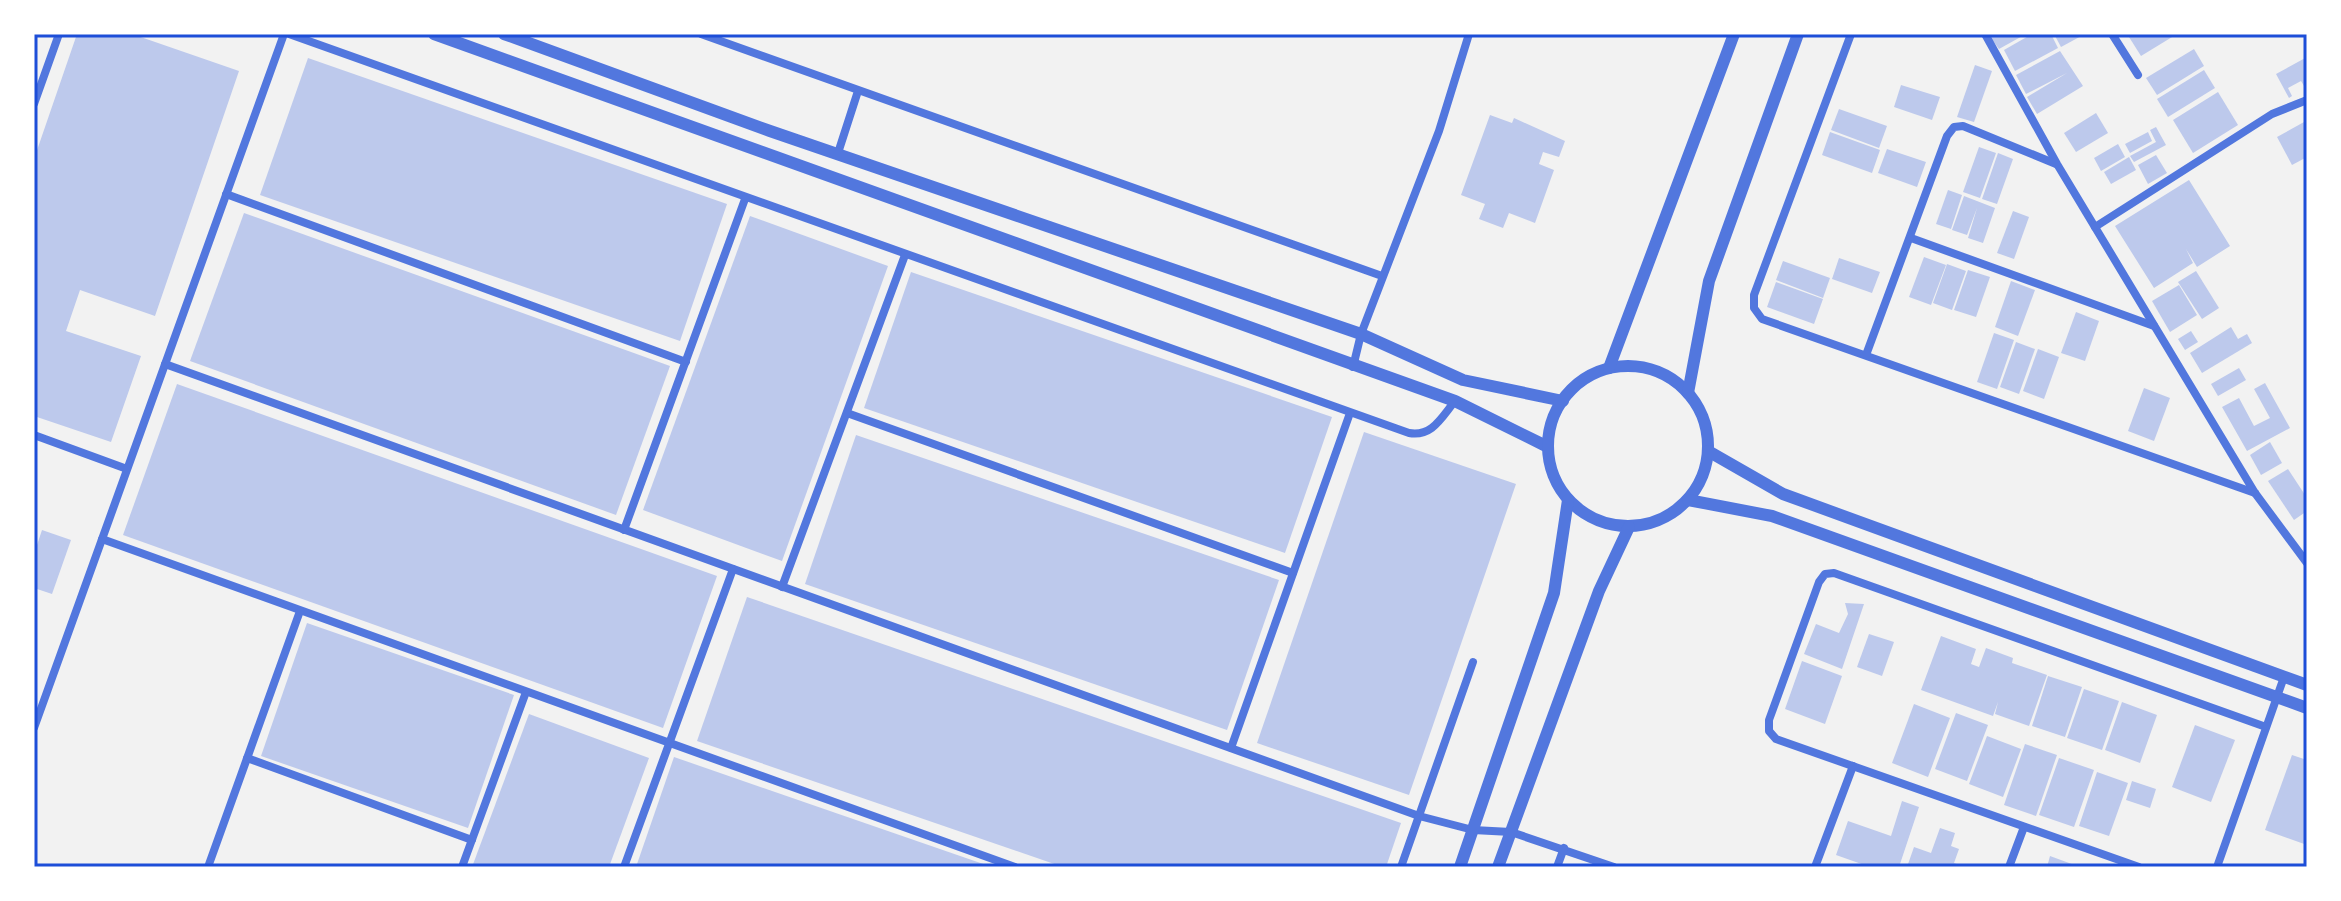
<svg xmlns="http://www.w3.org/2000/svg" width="2341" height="901" font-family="'Fira Sans',sans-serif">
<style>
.building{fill:#bdc9ec}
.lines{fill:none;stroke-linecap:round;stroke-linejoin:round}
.minor{stroke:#5277de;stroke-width:8}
.tertiary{stroke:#5277de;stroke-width:12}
.neatline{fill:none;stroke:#1d4ed8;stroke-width:3}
</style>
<rect width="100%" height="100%" fill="#f2f2f2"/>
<g class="building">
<path d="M77,34h55l107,37 -84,245 -75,-26 -14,41 75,25 -30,86 -77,-26v-257z"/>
<path d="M1988,34h38l-27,15z"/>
<path d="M2032,34h19l7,14 -43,23 -11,-21z"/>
<path d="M2054,34h31l-24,13z"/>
<path d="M2134,34h43l-36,22 -12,-19z"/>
<path d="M2194,49l10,17 -47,29 -11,-17z"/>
<path d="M2060,51l23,35 -46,28 -10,-17 40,-24 -41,21 -10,-19z"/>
<path d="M2307,57v34l-6,-10 -13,7 4,8 -3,2 -13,-24z"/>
<path d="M308,58l419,146 -47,137 -420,-146z"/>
<path d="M1975,65l17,6 -18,51 -17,-5z"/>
<path d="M2204,70l11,18 -47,29 -11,-18z"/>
<path d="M1901,85l39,12 -8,23 -38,-13z"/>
<path d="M2218,92l20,33 -45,28 -20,-33z"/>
<path d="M1839,109l48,17 -8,22 -48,-18z"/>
<path d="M2096,113l12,20 -32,19 -12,-19z"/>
<path d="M1490,115l22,8 2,-5 51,23 -6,16 -16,-5 -4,12 15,6 -19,53 -26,-10 -6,15 -24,-9 6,-15 -24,-9z"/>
<path d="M2304,122l3,35 -15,8 -15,-28z"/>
<path d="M2156,127l10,18 -32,17 -4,-6 26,-14 -6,-12z"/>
<path d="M1830,132l50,18 -8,23 -50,-18z"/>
<path d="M2148,132l4,9 -22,12 -5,-9z"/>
<path d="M2118,144l7,13 -24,14 -7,-13z"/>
<path d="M1979,147l17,6 -16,45 -17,-6z"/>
<path d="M1887,149l39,13 -9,25 -39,-14z"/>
<path d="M1998,153l15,6 -16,45 -15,-5z"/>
<path d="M2156,155l11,18 -19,11 -10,-19z"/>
<path d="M2129,157l7,13 -25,14 -7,-12z"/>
<path d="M2189,180l41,66 -33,21 -11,-18 7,14 -39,25 -39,-62z"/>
<path d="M1948,190l14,5 -11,34 -15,-5z"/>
<path d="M1964,196l31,12 -12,35 -15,-5 9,-30 -10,27 -15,-5z"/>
<path d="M2013,211l16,6 -15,42 -17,-6z"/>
<path d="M244,213l426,153 -54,149 -426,-154z"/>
<path d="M750,216l138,50 -106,295 -139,-51z"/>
<path d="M1924,257l22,8 -15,40 -22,-8z"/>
<path d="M1839,258l41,14 -8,21 -40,-14z"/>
<path d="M1783,261l47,17 -7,20 -47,-18z"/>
<path d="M1947,264l19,7 -14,39 -19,-7z"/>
<path d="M1968,270l22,7 -14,40 -22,-7z"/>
<path d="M2196,271l23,37 -17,11 -24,-37z"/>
<path d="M911,272l421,145 -47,136 -421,-145z"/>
<path d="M2011,281l24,9 -17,46 -23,-9z"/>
<path d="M1776,282l47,17 -9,25 -47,-17z"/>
<path d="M2179,285l18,30 -27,17 -18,-31z"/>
<path d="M2076,312l23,9 -14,40 -24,-8z"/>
<path d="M2231,327l7,12 9,-5 5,9 -50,30 -12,-20z"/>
<path d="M2191,331l7,11 -13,8 -7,-11z"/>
<path d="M1994,333l20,7 -17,49 -20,-7z"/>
<path d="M2016,342l19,7 -16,45 -19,-7z"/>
<path d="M2038,349l21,8 -15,42 -21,-8z"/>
<path d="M2239,368l7,12 -28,16 -7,-12z"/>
<path d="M2265,383l25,45 -43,23 -25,-44 17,-9 15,28 16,-8 -16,-29z"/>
<path d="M177,384l540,192 -54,152 -540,-193z"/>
<path d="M2144,388l26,10 -16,43 -26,-10z"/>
<path d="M1364,432l152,52 -107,311 -152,-52z"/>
<path d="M856,435l423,145 -52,150 -422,-146z"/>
<path d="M2270,442l12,21 -21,12 -11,-20z"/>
<path d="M2288,469l19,29v13l-13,9 -26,-39z"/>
<path d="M42,530l29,10 -19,54 -18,-6v-34z"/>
<path d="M747,597l654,226 -15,44h-323l-366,-126z"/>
<path d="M1845,603l19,1 -22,65 -38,-15 12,-30 23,9 9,-19z"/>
<path d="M307,623l207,72 -46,133 -207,-72z"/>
<path d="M1869,634l25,8 -12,34 -25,-9z"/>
<path d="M1941,636l35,13 -5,15 8,3 7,-19 27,10 -1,5 35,12 -18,51 -34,-12 3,-12 -5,14 -72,-26z"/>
<path d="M1802,661l40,15 -17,48 -40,-15z"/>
<path d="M2048,676l34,11 -17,50 -33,-11z"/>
<path d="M2084,689l35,12 -17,49 -35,-12z"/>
<path d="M2122,702l35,13 -17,48 -35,-13z"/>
<path d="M1914,704l36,14 -22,59 -36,-14z"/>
<path d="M1956,713l32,12 -21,56 -32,-12z"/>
<path d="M529,714l120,44 -40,109h-137z"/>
<path d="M2195,725l40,15 -24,62 -39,-15z"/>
<path d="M1987,736l34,13 -18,48 -34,-13z"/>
<path d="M2025,744l32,11 -21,61 -32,-11z"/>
<path d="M2292,755l15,5v85l-42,-15z"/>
<path d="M674,757l318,110h-356z"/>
<path d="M2059,758l35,12 -20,57 -35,-12z"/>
<path d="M2097,772l31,11 -19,53 -30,-10z"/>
<path d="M2132,781l24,8 -6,19 -24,-8z"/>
<path d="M1902,801l17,6 -20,60h-29l-34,-12 12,-34 43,15z"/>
<path d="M1940,828l15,5 -4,13 8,3 -5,14 11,4h-58l7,-20 17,6z"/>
<path d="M2050,856l30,11h-33z"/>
</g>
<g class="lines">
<g class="minor">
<path d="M289,34l1120,399c23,4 32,-15 46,-32"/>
<path d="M701,34l681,242"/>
<path d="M1851,34l-97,261v13l8,11 493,174"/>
<path d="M1985,34l72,130 198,329 52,70"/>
<path d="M2112,34l26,41"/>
<path d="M34,104l25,-70"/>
<path d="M838,153l20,-62"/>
<path d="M226,194l460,168"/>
<path d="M2095,227l177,-113 35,-14"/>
<path d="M1911,238l243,88"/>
<path d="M1866,355l81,-219 7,-9 9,-1 93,38"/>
<path d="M165,364l1254,452 54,14 38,2 103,35"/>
<path d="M1353,367l8,-33 78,-203 30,-97"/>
<path d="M847,413l446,160"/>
<path d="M34,435l93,34"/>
<path d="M624,530l121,-331"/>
<path d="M102,539l913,328"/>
<path d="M782,587l123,-332"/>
<path d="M34,728l250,-694"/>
<path d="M1231,748l119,-335"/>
<path d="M247,758l225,82"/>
<path d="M208,867l92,-256"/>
<path d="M462,867l64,-175"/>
<path d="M624,867l109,-298"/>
<path d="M1401,867l72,-205"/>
<path d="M1557,867l7,-19"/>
<path d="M1815,867l38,-101"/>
<path d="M2009,867l15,-40"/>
<path d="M2139,867l-363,-128 -7,-8v-11l50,-138 6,-8 9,-1 432,154"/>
<path d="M2217,867l67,-190"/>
</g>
<g class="tertiary">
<path d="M434,34l1021,367 93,46"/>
<path d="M504,34l266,97 591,203 102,46 100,21"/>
<circle cx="1628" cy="446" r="80"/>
<path d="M1609,368l125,-334"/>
<path d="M1688,393l21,-112 89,-247"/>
<path d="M1708,451l75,43 524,191"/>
<path d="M1688,500l84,16 535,192"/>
<path d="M1460,867l94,-274 14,-93"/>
<path d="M1498,867l101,-276 30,-64"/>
</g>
</g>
<rect width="2341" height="901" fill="none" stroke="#ffffff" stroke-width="72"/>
<rect x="36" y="36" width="2269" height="829" class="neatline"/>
</svg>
